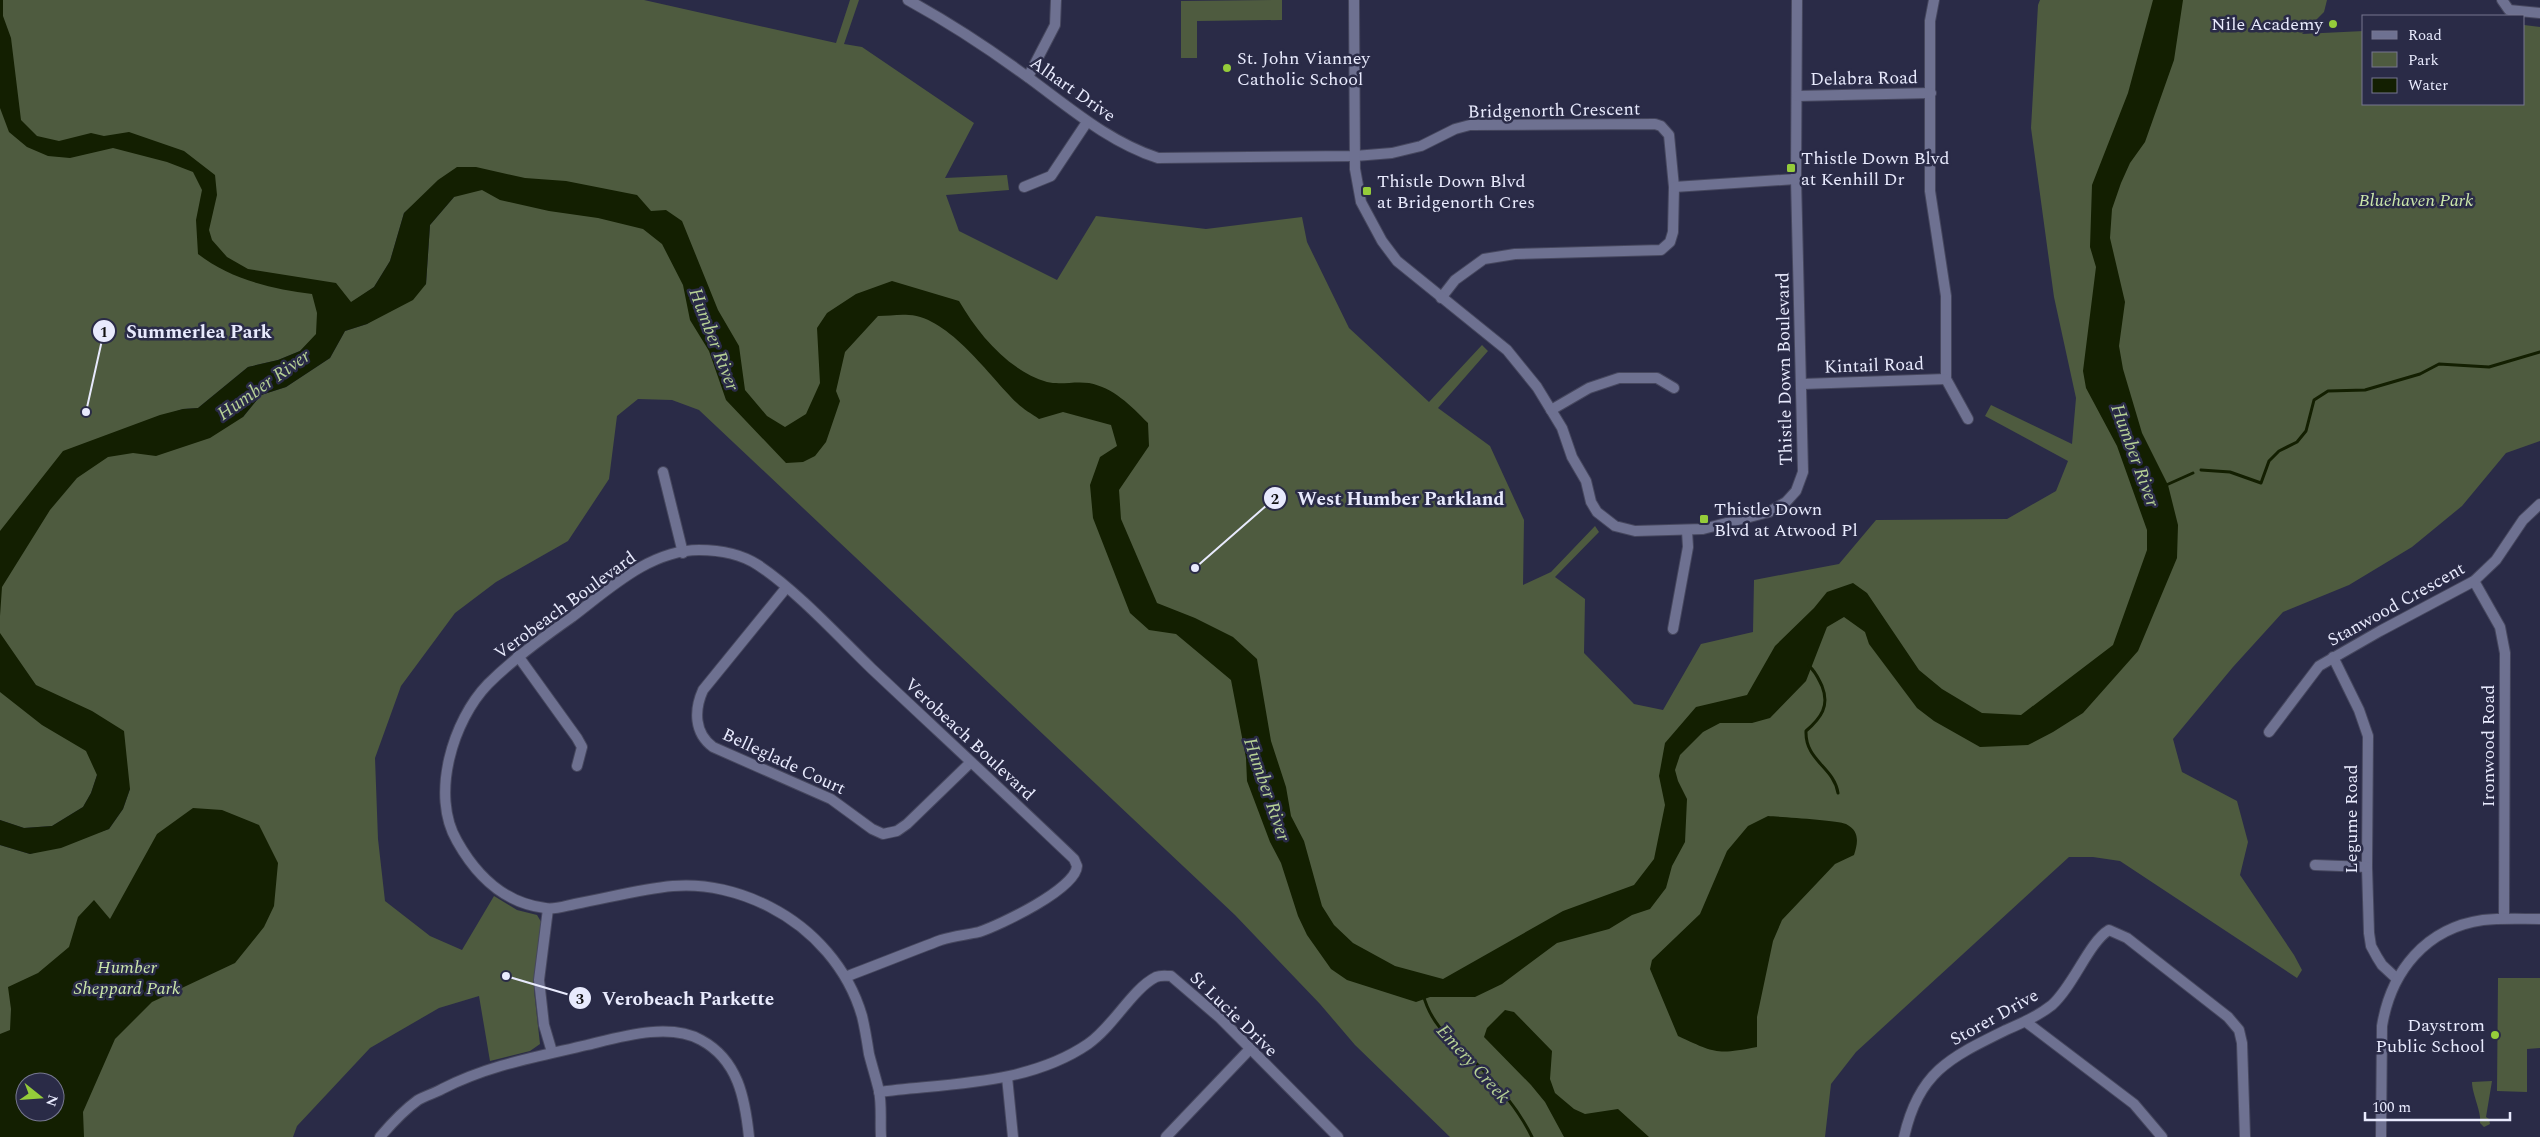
<svg xmlns="http://www.w3.org/2000/svg" width="2540" height="1137" font-family="Spectral,serif">
<style>
.green{fill:#4e5b3f;fill-rule:evenodd}
.water{fill:#131f01;fill-rule:evenodd}
.lines{fill:none;stroke-linecap:round;stroke-linejoin:round}
.stream{stroke:#131f01;stroke-width:3}
.minor-casing{stroke:#46475e;stroke-width:12}
.minor{stroke:#6e7191;stroke-width:10}
.poi-dot{fill:#95cc3a;stroke:#2a2b47;stroke-width:2}
.labels{text-anchor:middle;stroke-width:5;stroke-linejoin:round;paint-order:stroke}
.poi-label{font-size:18px;fill:#e8eafd;stroke:#2a2b47;text-anchor:start}
.street-label{font-size:18px;fill:#e8eafd;stroke:#2a2b47}
.park-label{font-size:18px;font-style:italic;fill:#cbe7aa;stroke:#2a2b47}
.water-label{font-size:19px;font-style:italic;fill:#b6d195;stroke:#2a2b47}
.leader{fill:none;stroke:#e8eafd;stroke-width:2}
.callout-dot{fill:#e8eafd;stroke:#2a2b47;stroke-width:2}
.mark-label{font-size:15px;text-anchor:middle;font-weight:bold;fill:#111}
.callout-label{font-size:19px;text-anchor:middle;font-weight:bold;fill:#e8eafd;stroke:#2a2b47;stroke-width:5;stroke-linejoin:round;paint-order:stroke}
</style>
<rect width="100%" height="100%" fill="#2a2b47"/>
<g class="green">
<path d="M0,0h644l192,43 14,-43h9l-15,44 18,3 112,76 -29,55 62,-3 2,15 -63,5 13,36 98,49 39,-64 110,13 96,-12 5,25 42,86 80,74 53,-57 6,6 -50,57 52,38 34,74 -1,65 28,-13 44,-46 4,6 -44,45 30,22 -1,54 50,51 29,6 38,-66 52,-12 1,-52 85,-16 37,-44 131,-1 49,-28 12,-30 -83,-45 6,-11 81,39 4,-46 -22,-101 -23,-169 7,-123 2,-5h287l-3,12 -22,22 62,-3v73h160v-79l16,2v414l-34,12 -44,53 -50,41 -63,38 -66,27 -50,55 -60,72 9,33 55,29 11,41 -8,33 54,80 8,15 -5,8 -177,-117 -27,-4h-24l-213,195 -25,32 -6,53h-375l-95,-92 -35,-41 -85,-89 -536,-505 -27,-10 -34,-1 -21,17 -8,63 -41,62 -72,41 -41,31 -54,73 -26,72 3,81 7,62 45,35 32,14 32,-54 23,14 20,5 6,10 -9,65 6,54 -10,7 -40,10 -11,-65 -40,12 -69,40 -73,78 -4,11h-293v-292l30,9 79,-25 14,-20 7,-20 -33,-14 -6,18 -8,14 -31,19 -28,2 -24,-8zM447,175l7,22 -24,28 -4,59 -59,40 -22,7 -15,27 -44,29 -25,8 -18,22 -110,9 50,-17 15,-1 50,-41 30,-7 22,-9 51,-48 23,-16 16,-26 14,-48zM25,1082h30v30h-30z"/>
<path d="M1282,0v20l-85,1v37h-16v-57z"/>
<path d="M2498,978h42v70l-13,1v43l-30,-1z"/>
<path d="M2492,1081l-6,36 3,2 1,5 -6,3 -4,-4c2,-10 -8,-29 -8,-41z"/>
</g>
<g class="water">
<path d="M0,0h3v16l8,22 10,82 16,16 22,5 32,-8 13,3 25,-4 55,19 31,24 2,20 -8,35 3,10 15,17 21,12 88,14 15,19 23,-15 16,-26 14,-48 34,-33 19,-13h19l49,11 41,3 71,14 14,16 15,-1 16,11 36,89 21,36 6,44 22,26 18,11 21,-13 14,-31 -3,-55 10,-15 29,-19 36,-13 67,20c20,34 49,69 88,81 13,3 28,-1 42,1 25,5 41,22 59,40l1,23 -30,44 2,29 36,84 38,15 38,19 24,22 14,82 15,46 5,29 13,25 18,65 12,19 19,18 42,23 48,13 120,-68 71,-26 20,-26 11,-54 -6,-29 6,-33 31,-36 51,-12 28,-49 39,-38 13,-16 26,-9 14,10 52,77 23,19 40,24 39,2 92,-70 34,-95v-20l-30,-84 -31,-58 -3,-17 13,-104 -6,-20 2,-62 36,-92 25,-93h30l-9,60 -29,82 -15,21 -9,20 -9,26 -2,29 15,64 -6,44 4,23 19,64 26,52 10,40 -1,33 -39,93 -55,62 -30,19 -25,13 -48,2 -46,-26 -17,-13 -48,-64 -4,-12 -21,-15 -17,10 -21,54 -36,37 -18,5h-32l-17,9 -23,23 -5,15 3,11 9,18 -2,43 -13,24 -6,22 -16,21 -18,6 -23,14 -52,14 -55,41 -27,13h-45l-14,5 -69,-22 -16,-11 -24,-34 -9,-19 -17,-53 -11,-21 -23,-61 -1,-23 -15,-78 -55,-46 -27,-4 -19,-17 -37,-95 -3,-33 10,-28 17,-11 -6,-21 -48,-13 -24,7c-7,-5 -16,-10 -22,-16 -27,-26 -68,-86 -108,-88 -10,-1 -21,1 -31,1l-33,36 -9,39 4,10 -14,41 -11,14 -12,6 -17,1 -60,-63 -17,-49 -19,-31 -7,-35 -21,-41 -19,-15 -45,-11 -49,-7 -49,-11 -18,-10 -28,7 -24,28 -4,59 -13,16 -46,24 -22,7 -15,27 -44,29 -25,8 -18,22 -33,21 -54,18 -23,-3 -25,4 -31,21 -27,32 -48,77 -2,29v-85l63,-80 97,-36 23,-6 15,-1 50,-41 30,-7 22,-9 16,-17 1,-21 -5,-19c-40,-5 -82,-15 -114,-40l-2,-34 6,-30 -9,-18 -26,-10 -54,-14 -43,10 -22,-2 -21,-9 -18,-15 -9,-24z"/>
<path d="M0,633l36,52 56,26 32,20 6,58 -7,20 -14,20 -48,19 -31,6 -30,-9v-25l24,8 28,-2 31,-19 8,-14 6,-18 -11,-24 -44,-26 -42,-33z"/>
<path d="M193,808l29,2 37,15 19,38 -4,43 -10,21 -29,36 -83,39 -37,37 -32,73 1,25h-84v-103l10,-4 1,-21 -3,-22 30,-14 31,-26 9,-30 16,-17 16,19 47,-85zM25,1082h30v30h-30z"/>
<path d="M1768,816c14,1 69,4 78,8 14,7 12,19 8,31l-19,9 -53,56 -9,21 -16,76v30c-41,8 -42,6 -79,-11l-28,-67 2,-9 48,-46 27,-63 21,-25z"/>
<path d="M1505,1010l9,2 38,39 -2,28 5,14 19,16 11,5 33,-5 31,28h-85l-19,-35 -14,-17 -47,-48 3,-9z"/>
</g>
<g class="lines">
<g class="stream">
<path d="M2201,470l29,2 31,11 8,-22 10,-10 18,-9 9,-11 8,-31 14,-9 37,-1 55,-16 19,-10 50,3 51,-15"/>
<path d="M2164,486l29,-13"/>
<path d="M1809,666c7,6 9,12 13,20 8,20 -1,32 -16,45 -1,30 28,36 32,62"/>
<path d="M1423,994c9,36 36,51 59,75 19,20 38,43 50,68"/>
</g>
<defs>
<g id="minor">
<path d="M908,0c42,23 83,50 121,78 41,30 80,64 129,80l197,-2 37,-3 29,-7 34,-17 15,-4 185,-1 6,2 8,9 5,52 -1,45 -3,10 -9,8 -146,4 -31,5 -29,21 -14,18"/>
<path d="M1354,0l1,169 6,33 21,39 15,20 110,89 30,37 25,41 10,29 14,24 5,21 6,10 18,14 20,5 68,-2 66,-17 17,-10 10,-11 7,-19 -7,-293 1,-179"/>
<path d="M1934,0l-4,21v170l16,105v83l22,40"/>
<path d="M2502,0l7,10 31,3"/>
<path d="M1028,77l27,-52 1,-25"/>
<path d="M1797,96l134,-3"/>
<path d="M1024,187l27,-11 36,-54"/>
<path d="M1674,187l122,-8"/>
<path d="M1802,384l144,-5"/>
<path d="M1551,410l38,-22 30,-10h38l17,10"/>
<path d="M663,472l20,81"/>
<path d="M2474,581l26,46 5,26 -1,265"/>
<path d="M786,588l-83,102c-9,20 -9,43 10,57l118,52 41,30 11,5 14,-3 10,-7 63,-61"/>
<path d="M1673,629l15,-82 -1,-16"/>
<path d="M518,656l59,82 5,9 -5,19"/>
<path d="M2333,657l26,53 9,26 -1,131 2,66 2,13 6,11 5,8 14,13"/>
<path d="M2269,732l50,-66 61,-35 94,-50 22,-21 27,-40 17,-16"/>
<path d="M2315,865l52,2"/>
<path d="M548,909l-9,71 5,45 8,27"/>
<path d="M845,977c32,-12 64,-25 96,-37 13,-4 25,-5 38,-8 21,-7 97,-43 98,-66l-3,-7c-67,-64 -135,-127 -202,-190 -34,-33 -75,-78 -114,-104 -17,-11 -38,-15 -59,-15 -49,0 -90,39 -127,67 -30,21 -59,42 -84,67 -35,36 -58,111 -31,157 19,34 47,62 88,67 9,2 20,-2 30,-4 33,-6 65,-15 98,-18 33,-3 68,6 97,21 43,22 78,61 92,109 3,12 5,25 7,38 3,12 7,24 10,37 3,14 1,31 2,46"/>
<path d="M2026,1022l108,82 28,33"/>
<path d="M1007,1077l6,60"/>
<path d="M879,1092c70,-9 149,-7 209,-48 25,-17 44,-55 68,-67 5,-2 10,-1 15,-1l49,42 118,119"/>
<path d="M380,1137c11,-13 24,-27 38,-37 7,-4 17,-7 24,-11 47,-24 94,-32 145,-44 33,-8 82,-23 114,-5 37,20 44,58 48,97"/>
<path d="M1166,1137l83,-87"/>
<path d="M1904,1137c15,-65 45,-79 102,-107 16,-7 32,-14 46,-25 22,-20 37,-63 57,-75l18,8 101,79 11,13 3,13 3,94"/>
<path d="M2381,1137l1,-111c9,-55 44,-98 101,-106 19,-2 38,-1 57,-1"/>
</g>
</defs>
<use href="#minor" class="minor-casing"/>
<use href="#minor" class="minor"/>
</g>
<g class="poi-dot">
<circle cx="2333" cy="24" r="5"/>
<circle cx="1227" cy="68" r="5"/>
<rect x="1786" y="163" width="10" height="10" rx="2.5"/>
<rect x="1362" y="186" width="10" height="10" rx="2.5"/>
<rect x="1699" y="514" width="10" height="10" rx="2.5"/>
<circle cx="2495" cy="1035" r="5"/>
</g>
<g class="labels">
<g class="poi-label">
<text x="2323" y="30" text-anchor="end">Nile Academy</text>
<text x="1237" y="64">St. John Vianney<tspan x="1237" dy="21">Catholic School</tspan></text>
<text x="1801" y="164">Thistle Down Blvd<tspan x="1801" dy="21">at Kenhill Dr</tspan></text>
<text x="1377" y="187">Thistle Down Blvd<tspan x="1377" dy="21">at Bridgenorth Cres</tspan></text>
<text x="1714" y="515">Thistle Down<tspan x="1714" dy="21">Blvd at Atwood Pl</tspan></text>
<text x="2485" y="1031" text-anchor="end">Daystrom<tspan x="2485" dy="21">Public School</tspan></text>
</g>
<g class="street-label">
<text transform="translate(1864 78) rotate(-1)" y="6">Delabra Road</text>
<text transform="translate(1073 89) rotate(35)" y="6">Alhart Drive</text>
<text transform="translate(1554 110) rotate(-1)" y="6">Bridgenorth Crescent</text>
<text transform="translate(1874 365) rotate(-2)" y="6">Kintail Road</text>
<text transform="translate(1784 369) rotate(-91)" y="6">Thistle Down Boulevard</text>
<text transform="translate(2396 604) rotate(-29)" y="6">Stanwood Crescent</text>
<text transform="translate(565 605) rotate(-36)" y="6">Verobeach Boulevard</text>
<text transform="translate(970 739) rotate(43)" y="6">Verobeach Boulevard</text>
<text transform="translate(2488 746) rotate(-90)" y="6">Ironwood Road</text>
<text transform="translate(784 761) rotate(25)" y="6">Belleglade Court</text>
<text transform="translate(2351 819) rotate(-90)" y="6">Legume Road</text>
<text transform="translate(1234 1014) rotate(44)" y="6">St Lucie Drive</text>
<text transform="translate(1994 1017) rotate(-29)" y="6">Storer Drive</text>
</g>
<g class="park-label">
<text x="2416" y="206">Bluehaven Park</text>
<text x="127" y="973">Humber<tspan x="127" dy="21">Sheppard Park</tspan></text>
</g>
<g class="water-label">
<text transform="translate(715 339) rotate(69)" y="7">Humber River</text>
<text transform="translate(263 384) rotate(-35)" y="7">Humber River</text>
<text transform="translate(2136 455) rotate(70)" y="7">Humber River</text>
<text transform="translate(1268 789) rotate(71)" y="7">Humber River</text>
<text transform="translate(1474 1063) rotate(48)" y="7">Emery Creek</text>
</g>
</g>
<path class="leader" d="M86 412L104 331M1195 568L1275 498M506 976L580 998"/>
<g class="callout-dot">
<circle cx="86" cy="412" r="5"/>
<circle cx="1195" cy="568" r="5"/>
<circle cx="506" cy="976" r="5"/>
<circle cx="104" cy="331" r="12"/>
<circle cx="1275" cy="498" r="12"/>
<circle cx="580" cy="998" r="12"/>
</g>
<g class="mark-label">
<text x="104" y="337">1</text>
<text x="1275" y="504">2</text>
<text x="580" y="1004">3</text>
</g>
<g class="callout-label">
<text x="199" y="338">Summerlea Park</text>
<text x="1401" y="505">West Humber Parkland</text>
<text x="688" y="1005">Verobeach Parkette</text>
</g>
<rect x="2362" y="15" width="162" height="90" fill="#2a2b47" stroke="#767790"/>
<rect x="2372" y="31" width="25" height="8" fill="#6e7191" stroke="#767790"/>
<text x="2408" y="40" font-size="15" fill="#e8eafd">Road</text>
<rect x="2372" y="52" width="25" height="15" fill="#4e5b3f" stroke="#767790"/>
<text x="2408" y="65" font-size="15" fill="#e8eafd">Park</text>
<rect x="2372" y="78" width="25" height="15" fill="#131f01" stroke="#767790"/>
<text x="2408" y="90" font-size="15" fill="#e8eafd">Water</text>
<g transform="translate(40 1097) rotate(107)"><circle r="24" fill="#2a2b47" stroke="#767790"/>
<path d="M0-4L9 19L0 12L-9 19Z" fill="#95cc3a"/>
<text y="-8" font-size="14" font-weight="bold" text-anchor="middle" fill="#e8eafd">N</text>
</g>
<path d="M2365 1112v8h145v-8" fill="none" stroke="#e8eafd" stroke-width="2.5"/>
<text x="2372" y="1112" font-size="15" fill="#e8eafd" stroke="#2a2b47" stroke-width="4" paint-order="stroke">100 m</text>
</svg>
